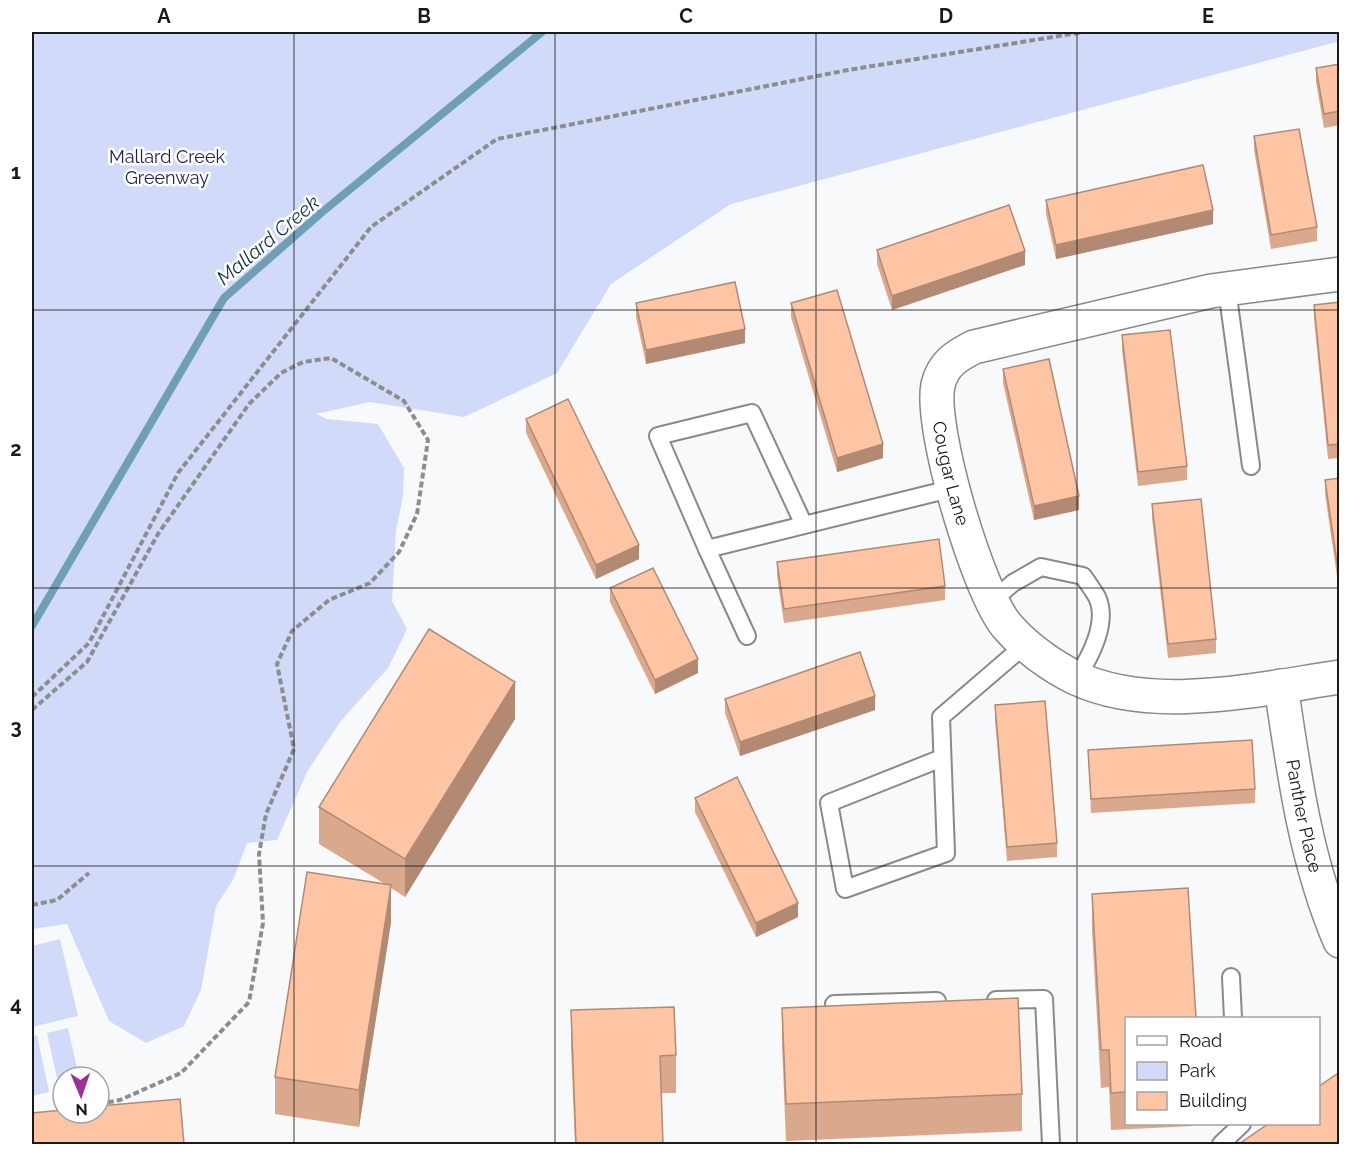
<svg xmlns="http://www.w3.org/2000/svg" width="1371" height="1176" font-family="Raleway,sans-serif">
<style>
.green{fill:#d2daf9}
.lines{fill:none;stroke-linecap:round;stroke-linejoin:round}
.stream{stroke:#6f9fb4;stroke-width:8}
.service-casing{stroke:#88898a;stroke-width:20}
.minor-casing{stroke:#88898a;stroke-width:36}
.path{stroke:#8c8d8e;stroke-width:4;stroke-dasharray:6 3;stroke-linecap:butt}
.service{stroke:#fff;stroke-width:16}
.minor{stroke:#fff;stroke-width:33}
.wall{fill:#daa98d}
.shaded-wall{fill:#b28a73}
.building{fill:#fec5a4;stroke:#b28a73;stroke-width:1.5}
.grid{fill:none;stroke:#1a1a1b;stroke-width:1.5;stroke-opacity:0.55}
.labels{text-anchor:middle;stroke-width:5;stroke-linejoin:round;paint-order:stroke}
.park-label{font-size:18px;fill:#1d2261;stroke:#fff}
.street-label{font-size:18px;fill:#1a1a1b;stroke:#fff}
.water-label{font-size:20px;font-style:italic;fill:#163542;stroke:#fff}
.neatline{fill:none;stroke:#1a1a1b;stroke-width:2}
.grid-label{font-size:20px;text-anchor:middle;font-weight:bold;fill:#1a1a1b}
</style>
<rect width="100%" height="100%" fill="#f8f9fa"/>
<g class="green">
<path d="M32,32h1307l1,9 -609,163 -120,80 -54,89 -93,44 -94,-15 -54,12 11,5 51,5 26,44 -1,28 -7,35 -4,70 15,28 -19,39 -48,54 -32,48 -31,70 -30,3 -14,37 -17,26 -15,84 -17,36 -38,17 -37,-22 -42,-97 -35,5z"/>
<path d="M60,939l18,77 -46,11v-81z"/>
<path d="M68,1028l11,49h-16v13l-3,1 -13,-58z"/>
<path d="M37,1035l12,57 -17,4v-60z"/>
</g>
<g class="lines">
<path class="stream" d="M32,626l192,-328 97,-85 221,-181"/>
<defs>
<g id="service">
<path d="M1227,289l24,177"/>
<path d="M804,525l-52,-112 -94,23 49,113 247,-61"/>
<path d="M707,549l40,87"/>
<path d="M993,600l20,-17 28,-16 42,9c5,7 10,14 14,21 12,25 -7,61 -21,81"/>
<path d="M942,758l-113,45 16,86 101,-36 -5,-136 85,-73"/>
<path d="M1231,977l2,41"/>
<path d="M996,1000l48,-1 7,145"/>
<path d="M834,1004l103,-3"/>
<path d="M1221,1144l21,-20"/>
</g>
<g id="minor">
<path id="s1" d="M1340,274l-129,17 -237,56c-18,9 -31,17 -36,38 -9,42 40,207 69,241 17,20 44,40 69,52 77,36 182,11 264,-1"/>
<path id="s2" d="M1281,686c13,87 24,173 59,255"/>
</g>
</defs>
<use href="#service" class="service-casing"/>
<use href="#minor" class="minor-casing"/>
<g class="path">
<path d="M32,697l57,-54 89,-170 193,-246 126,-88 351,-69 236,-38"/>
<path d="M32,710l55,-48 71,-128 91,-130 32,-31 22,-11 28,-4 73,43 24,39 -11,74 -18,38 -29,31 -41,17 -37,31 -15,33 17,85 -28,65 -7,40 4,69 -14,79 -68,71 -61,27 -21,4"/>
<path d="M32,905l25,-5 32,-27"/>
</g>
<use href="#service" class="service"/>
<use href="#minor" class="minor"/>
</g>
<g class="wall">
<path d="M1340,64v61l-16,3 -8,-46v-14z"/>
<path d="M1254,136l63,91v14l-46,8 -17,-99z"/>
<path d="M1046,200l167,24 -157,35 -10,-45z"/>
<path d="M877,250l148,15 -133,45 -15,-46z"/>
<path d="M1340,302v156l-12,1 -14,-140v-14z"/>
<path d="M636,303l109,40 -99,21 -10,-47z"/>
<path d="M791,303l92,155 -46,14 -46,-155z"/>
<path d="M1122,335l65,131v14l-49,6 -16,-136z"/>
<path d="M1003,369l76,141 -45,10 -31,-137z"/>
<path d="M526,419l113,140 -43,20 -70,-146z"/>
<path d="M1340,478v119l-15,-103v-14z"/>
<path d="M1152,504l64,135v14l-48,5 -16,-140z"/>
<path d="M777,562l168,24v14l-161,23 -7,-47z"/>
<path d="M610,588l88,85 -43,21 -45,-92z"/>
<path d="M725,699l150,11 -135,46 -15,-43z"/>
<path d="M995,705l62,138v14l-50,4 -12,-142z"/>
<path d="M515,719l-110,178 -14,-9v34l-32,205 -84,-13v-37l110,-193 -66,-40v-37z"/>
<path d="M1088,750l167,39v14l-164,10z"/>
<path d="M695,798l103,119 -42,20 -61,-125z"/>
<path d="M1092,894l34,124v106h67v2l-82,4 -2,-43 -8,1 -9,-157z"/>
<path d="M782,1008l240,86v37l-236,10 -4,-96z"/>
<path d="M571,1010l105,45v38h-15l2,51h-88l-4,-97z"/>
</g>
<g class="shaded-wall">
<path d="M1213,210v14l-157,35v-14z"/>
<path d="M1025,251v14l-133,45v-14z"/>
<path d="M745,329v14l-99,21v-14z"/>
<path d="M883,444v14l-46,14v-14z"/>
<path d="M1079,496v14l-45,10v-14z"/>
<path d="M639,545v14l-43,20v-14z"/>
<path d="M698,659v14l-43,21v-14z"/>
<path d="M515,682v37l-110,178v-38z"/>
<path d="M875,696v14l-135,46v-14z"/>
<path d="M391,885v37l-32,205v-37z"/>
<path d="M798,903v14l-42,20v-14z"/>
</g>
<g class="building">
<path d="M1340,64v47l-16,3 -8,-46z"/>
<path d="M1299,129l18,98 -46,8 -17,-99z"/>
<path d="M1203,165l10,45 -157,35 -10,-45z"/>
<path d="M1009,205l16,46 -133,45 -15,-46z"/>
<path d="M735,282l10,47 -99,21 -10,-47z"/>
<path d="M837,290l46,154 -46,14 -46,-155z"/>
<path d="M1340,302v142l-12,1 -14,-140z"/>
<path d="M1170,330l17,136 -49,6 -16,-137z"/>
<path d="M1049,359l30,137 -45,10 -31,-137z"/>
<path d="M568,399l71,146 -43,20 -70,-146z"/>
<path d="M1340,478v105l-15,-103z"/>
<path d="M1201,499l15,140 -48,5 -16,-140z"/>
<path d="M939,539l6,47 -161,23 -7,-47z"/>
<path d="M653,568l45,91 -43,21 -45,-92z"/>
<path d="M429,629l86,53 -110,177 -86,-52z"/>
<path d="M860,652l15,44 -135,46 -15,-43z"/>
<path d="M1045,701l12,142 -50,4 -12,-142z"/>
<path d="M1252,740l3,49 -164,10 -3,-49z"/>
<path d="M737,777l61,126 -42,20 -61,-125z"/>
<path d="M307,872l84,13 -32,205 -84,-13z"/>
<path d="M1188,888l8,130h-70v74l-15,1 -2,-43h-8l-9,-156z"/>
<path d="M1018,998l4,96 -236,10 -4,-96z"/>
<path d="M674,1007l2,48 -16,1 3,88h-87l-5,-134z"/>
<path d="M1340,1072v72h-101l29,-20h50v-37z"/>
<path d="M180,1099l4,45h-152v-31l31,-3v3h36v-7z"/>
</g>
<path class="grid" d="M294,32v1112M555,32v1112M816,32v1112M1077,32v1112M32,310h1308M32,588h1308M32,866h1308"/>
<g class="labels">
<g class="park-label">
<text x="167" y="163">Mallard Creek<tspan x="167" dy="21">Greenway</tspan></text>
</g>
<g class="street-label">
<text dy="6" stroke="none"><textPath href="#s1" startOffset="518">Cougar Lane</textPath></text>
<text dy="6" stroke="none"><textPath href="#s2" startOffset="132">Panther Place</textPath></text>
</g>
<g class="water-label">
<text transform="translate(268 240) rotate(-40)" y="7">Mallard Creek</text>
</g>
</g>
<rect width="1371" height="1176" fill="none" stroke="#ffffff" stroke-width="66"/>
<rect x="1125" y="1017" width="195" height="108" fill="#ffffff" stroke="#a3a3a4" stroke-width="1.5"/>
<rect x="1137" y="1036" width="30" height="9" fill="#ffffff" stroke="#a3a3a4" stroke-width="1.5"/>
<text x="1179" y="1047" font-size="18" fill="#1a1a1b">Road</text>
<rect x="1137" y="1062" width="30" height="18" fill="#d2daf9" stroke="#a3a3a4" stroke-width="1.5"/>
<text x="1179" y="1077" font-size="18" fill="#1a1a1b">Park</text>
<rect x="1137" y="1092" width="30" height="18" fill="#fec5a4" stroke="#a3a3a4" stroke-width="1.5"/>
<text x="1179" y="1107" font-size="18" fill="#1a1a1b">Building</text>
<g transform="translate(81 1095) rotate(178)"><circle r="28" fill="#ffffff" stroke="#a3a3a4" stroke-width="1.5"/>
<path d="M0-4.5L10 22L0 15L-10 22Z" fill="#9c3193"/>
<text y="-9" font-size="16" font-weight="bold" text-anchor="middle" fill="#1a1a1b">N</text>
</g>
<rect x="33" y="33" width="1305" height="1110" class="neatline"/>
<g class="grid-label">
<text x="164" y="23">A</text>
<text x="424" y="23">B</text>
<text x="686" y="23">C</text>
<text x="946" y="23">D</text>
<text x="1208" y="23">E</text>
<text x="16" y="179">1</text>
<text x="16" y="456">2</text>
<text x="16" y="734">3</text>
<text x="16" y="1011">4</text>
</g>
</svg>
